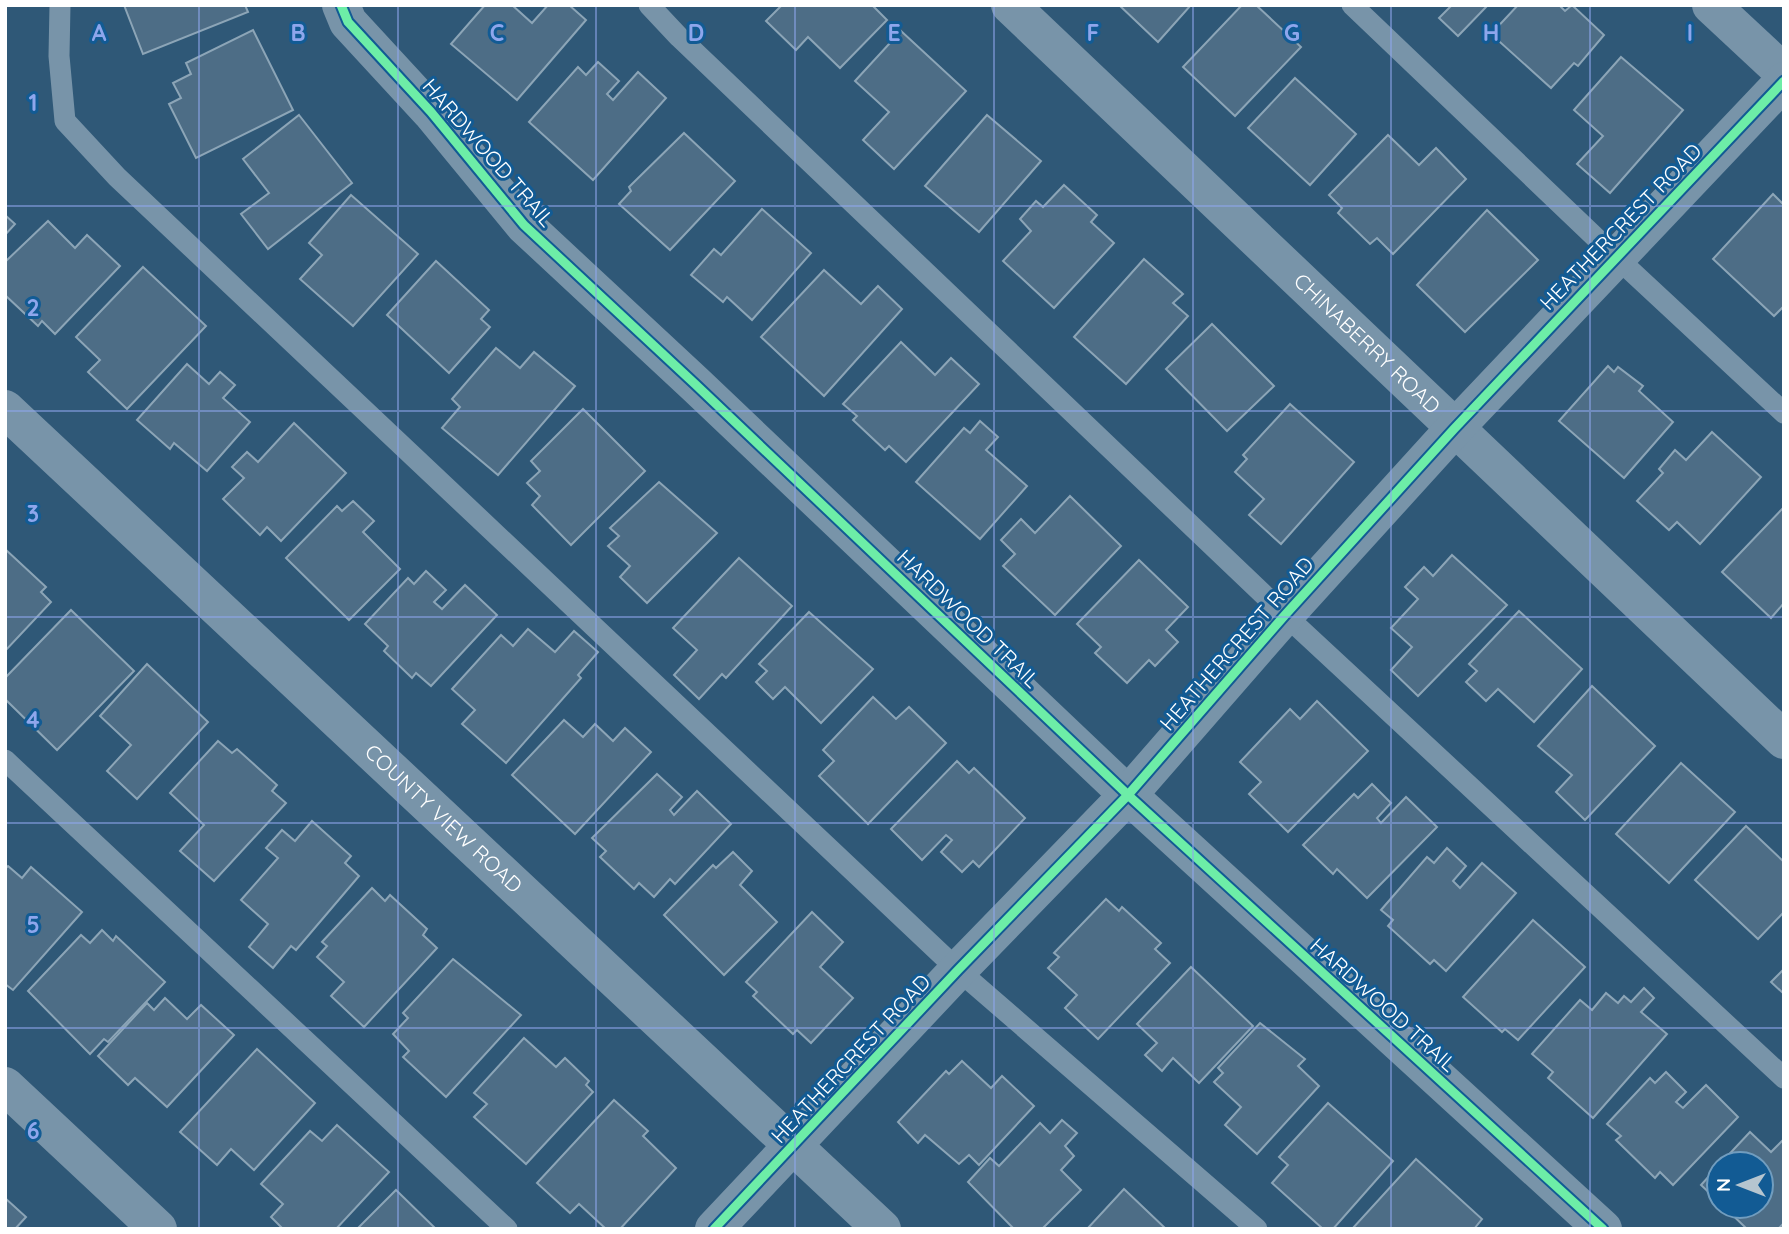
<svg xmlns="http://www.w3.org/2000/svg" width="1789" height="1234" font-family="Quicksand,sans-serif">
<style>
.building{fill:#4d6d86;stroke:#8ca5b7;stroke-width:2}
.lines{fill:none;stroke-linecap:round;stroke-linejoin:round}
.service{stroke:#7894a9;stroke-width:21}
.minor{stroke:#7894a9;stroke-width:38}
.tertiary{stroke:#7894a9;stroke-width:38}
.cycleway-casing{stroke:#125b94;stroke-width:13}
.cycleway{stroke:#6deda7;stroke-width:9}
.grid{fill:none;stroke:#8ea6ec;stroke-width:2;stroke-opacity:0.55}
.labels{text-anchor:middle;stroke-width:6;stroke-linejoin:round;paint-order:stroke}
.street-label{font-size:21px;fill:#fff;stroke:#125b94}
.grid-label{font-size:23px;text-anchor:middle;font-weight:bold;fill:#8ea6ec;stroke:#125b94;stroke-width:6;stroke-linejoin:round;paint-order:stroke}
</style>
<rect width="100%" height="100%" fill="#2f5877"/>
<g class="building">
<path d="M124,5h121l3,7 -105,42z"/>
<path d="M485,5h27l20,18 16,-18h21l17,15 -69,80 -66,-56z"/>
<path d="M782,5h90l15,15 -47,48 -32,-31 -12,13 -30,-29z"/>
<path d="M1119,5h72l-33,37z"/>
<path d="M1242,5h14l45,42 -66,69 -52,-49z"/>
<path d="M1452,5h36l-30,31 -19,-18z"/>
<path d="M1518,5h41l6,6 7,-6 32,30 -26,31 -4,-3 -23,25 -60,-54z"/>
<path d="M253,30l40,80 -97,48 -27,-54 12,-6 -8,-15 18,-9 -5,-11z"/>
<path d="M901,31l65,60 -72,78 -31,-29 26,-28 -34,-31z"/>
<path d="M1621,57l62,53 -73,83 -33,-29 26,-28 -29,-26z"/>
<path d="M598,62l21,19 -12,13 6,6 25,-28 28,26 -73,82 -64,-58 49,-55 8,8z"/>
<path d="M1295,78l61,56 -46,51 -62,-57z"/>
<path d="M299,115l53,68 -84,66 -27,-35 28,-21 -26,-34z"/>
<path d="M987,115l54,46 -62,71 -54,-46z"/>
<path d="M684,133l51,48 -65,69 -51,-46 12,-13 -2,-4z"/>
<path d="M1388,135l31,30 17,-17 30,31 -73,75 -16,-16 -7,6 -32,-31 4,-5 -13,-13z"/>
<path d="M1064,185l33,30 -6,7 23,21 -60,65 -51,-47 28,-30 -11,-12 16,-18 7,6z"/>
<path d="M1773,194l11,11v101l-10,10 -61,-57z"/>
<path d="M351,195l67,59 -65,72 -53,-47 22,-24 -13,-12z"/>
<path d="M762,209l49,44 -59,67 -25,-23 -4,5 -32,-27 23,-26 7,6z"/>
<path d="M1487,210l51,50 -73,72 -48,-47z"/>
<path d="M5,215l10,9 -10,11z"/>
<path d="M48,221l27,27 12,-13 33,31 -65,68 -13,-13 -4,5 -33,-31v-33z"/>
<path d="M1144,259l39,35 -10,9 15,13 -62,68 -52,-47z"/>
<path d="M436,261l53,49 -8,9 9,8 -41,46 -62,-58z"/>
<path d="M143,267l63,59 -79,83 -39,-37 12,-12 -24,-23z"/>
<path d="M824,270l37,34 17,-18 24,23 -78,87 -63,-59z"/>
<path d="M1212,324l62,62 -47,45 -61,-62z"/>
<path d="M901,342l34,33 16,-17 28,26 -73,78 -17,-16 -4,4 -32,-30 4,-4 -14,-12z"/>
<path d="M496,348l24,20 14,-16 41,34 -77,89 -56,-47 18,-21 -8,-8z"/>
<path d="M187,364l22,20 11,-12 15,13 -12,13 27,24 -43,49 -33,-28 -4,6 -33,-29z"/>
<path d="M1608,366l6,6 4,-5 25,19 -4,5 34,31 -49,56 -65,-57z"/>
<path d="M1290,404l64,58 -73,82 -32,-29 15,-16 -29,-27 12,-13 -4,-4z"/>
<path d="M583,409l62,62 -74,74 -39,-40 8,-9 -13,-13 13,-12 -9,-10z"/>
<path d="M980,421l18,16 -12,13 41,36 -47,53 -64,-57 48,-54 6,5z"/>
<path d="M294,423l52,50 -65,68 -14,-14 -7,8 -37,-36 21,-21 -12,-11 15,-15 11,10z"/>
<path d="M1712,432l49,45 -61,67 -23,-22 -8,8 -32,-29 26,-28 -4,-4 16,-19 11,10z"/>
<path d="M659,482l58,51 -70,70 -27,-26 10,-11 -22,-20 11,-10 -9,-8z"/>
<path d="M1070,496l51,50 -66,69 -52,-49 12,-12 -14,-14 20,-21 14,14z"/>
<path d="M353,501l21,20 -11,11 37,37 -51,51 -63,-62 51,-52 5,5z"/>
<path d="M1784,507v96l-13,15 -49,-46z"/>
<path d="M5,549l41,38 -5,5 10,10 -46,49z"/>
<path d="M1452,555l55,50 -89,91 -27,-26 21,-23 -21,-19 27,-29 -13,-12 19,-20 9,9z"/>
<path d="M739,558l53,48 -66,72 -4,-4 -23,25 -25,-24 23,-25 -24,-22z"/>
<path d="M1139,560l49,47 -22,23 12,12 -23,24 -6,-6 -22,23 -32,-30 6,-6 -24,-23z"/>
<path d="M426,571l20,19 -12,12 8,7 23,-24 32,30 -66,71 -15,-13 -4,5 -28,-27 4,-5 -23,-22 43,-46 6,6z"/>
<path d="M71,610l63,61 -77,79 -52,-51v-21z"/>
<path d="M1519,611l63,58 -48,53 -36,-33 -12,12 -20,-19 11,-11 -8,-7z"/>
<path d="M809,612l64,57 -52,54 -36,-36 -12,12 -17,-17 11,-11 -8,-7z"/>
<path d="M528,629l27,23 19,-21 24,21 -20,23 3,3 -75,85 -44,-39 13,-14 -23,-21 49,-54 12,11z"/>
<path d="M147,664l61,58 -71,77 -30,-28 24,-26 -31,-29z"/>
<path d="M1592,686l63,60 -70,74 -29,-28 16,-17 -34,-29z"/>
<path d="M873,697l23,22 13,-12 37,36 -78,81 -49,-48 15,-15 -11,-11z"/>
<path d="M1317,701l51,50 -80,81 -39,-38 12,-12 -21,-20 50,-53 10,10z"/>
<path d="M564,720l19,17 12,-13 18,17 12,-13 26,24 -76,82 -63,-59z"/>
<path d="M218,741l14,12 5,-4 40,36 -5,6 14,12 -72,78 -34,-30 24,-26 -34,-32z"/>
<path d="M957,761l12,12 5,-5 51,50 -46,49 -6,-6 -11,11 -21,-20 11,-12 -6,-5 -24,25 -31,-31z"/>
<path d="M1681,763l54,49 -66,71 -53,-49z"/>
<path d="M657,774l25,23 -12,13 4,5 23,-24 34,33 -56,60 -5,-5 -16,18 -15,-14 -5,6 -34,-32 6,-6 -14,-13z"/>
<path d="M1372,784l19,19 -14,15 4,5 25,-26 31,30 -70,71 -30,-29 -4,5 -30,-29 51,-51 4,4z"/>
<path d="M312,821l39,35 -6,7 14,13 -63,74 -5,-4 -18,22 -24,-21 19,-23 -27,-24 37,-42 -12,-10 16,-18 13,11z"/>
<path d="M1746,826l38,36v50l-26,27 -63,-59z"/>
<path d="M1447,848l19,18 -13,15 7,7 22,-25 34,30 -70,78 -12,-11 -4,4 -42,-38 5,-6 -12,-10 46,-53 7,6z"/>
<path d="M733,852l19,19 -12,14 37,37 -53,53 -60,-60 49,-50 3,3z"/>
<path d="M8,866l14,12 9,-11 51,45 -69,78 -8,-6v-115z"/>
<path d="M372,888l13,13 5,-6 37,34 -4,6 14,13 -73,79 -33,-31 13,-14 -27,-25 10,-11 -5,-4z"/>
<path d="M1106,899l13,12 3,-4 39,36 -6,6 15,14 -72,76 -33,-31 12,-13 -29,-27 11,-11 -5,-4z"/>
<path d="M812,912l31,30 -23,25 33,31 -42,45 -14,-13 -4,4 -40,-38 4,-4 -11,-10z"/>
<path d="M1533,920l52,47 -67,73 -13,-11 -3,3 -39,-35z"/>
<path d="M102,930l11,11 3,-5 49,46 -57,60 -4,-3 -14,15 -62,-63 53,-56 9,8z"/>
<path d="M453,959l68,56 -75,82 -43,-40 6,-6 -16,-17 15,-16 -5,-5z"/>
<path d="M1191,967l62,59 -54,57 -26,-25 -11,13 -17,-16 12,-12 -20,-19z"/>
<path d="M1784,969v25l-13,-12z"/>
<path d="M1644,988l10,10 -13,14 26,22 -74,84 -45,-40 5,-6 -21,-18 48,-54 12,10 14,-17 12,10 6,-7 7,6z"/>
<path d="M165,998l22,21 14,-14 33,30 -67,72 -32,-29 -7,7 -30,-29 49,-53 7,7z"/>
<path d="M1260,1023l45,36 -7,7 21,20 -62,68 -32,-29 16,-18 -27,-25 9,-9 -5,-5z"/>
<path d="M524,1038l32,29 9,-9 24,23 -3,4 7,7 -67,72 -52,-47 13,-13 -13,-11z"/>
<path d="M257,1049l58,54 -61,67 -23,-21 -14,16 -37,-33z"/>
<path d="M962,1061l29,27 11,-12 32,30 -55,59 -10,-10 -10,9 -34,-29 -7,8 -20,-21 48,-51 3,3z"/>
<path d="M1666,1072l20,20 -10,10 7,6 23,-23 32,32 -65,68 -13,-13 -5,6 -39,-38 5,-4 -14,-12 43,-46 5,5z"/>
<path d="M614,1100l34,31 -5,5 33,32 -56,61h-14l-27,-25 -9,9 -33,-30z"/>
<path d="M1328,1103l65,58 -60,68h-10l-51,-46 16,-18 -9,-8z"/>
<path d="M1062,1120l15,13 -12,13 9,10 -13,14 20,20 -39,39h-28l-46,-47 22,-24 9,8 41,-43 10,10z"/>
<path d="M337,1125l52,47 -53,57h-53l-12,-12 12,-13 -22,-20 49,-53 12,10z"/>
<path d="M1750,1132l21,20 13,-13v84l-6,6h-31l-24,-23h38v-42h-41z"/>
<path d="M1416,1159l66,60 -8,10h-122z"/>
<path d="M1719,1165v37l-18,-17z"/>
<path d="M1124,1189l42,40h-79z"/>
<path d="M396,1190l40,39h-79z"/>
<path d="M5,1198l21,19 -11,12h-10z"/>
</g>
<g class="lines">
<g class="service">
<path d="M60,5l-1,51 6,65 52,56 841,793 299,259"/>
<path d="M649,5l30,32 606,578 499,463"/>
<path d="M1352,5l264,252 168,156"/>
<path d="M5,760l502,469"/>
</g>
<g class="minor">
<path d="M341,5l7,17 83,90 93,113 171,159 433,411 475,434"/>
<path id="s1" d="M1010,5l774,735"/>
<path d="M1711,5l73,68"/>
<path d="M5,1086l153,143"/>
<path d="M714,1229l244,-259 170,-175 157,-180 169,-186 330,-348"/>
</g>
<path class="tertiary" id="s2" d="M5,409l877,820"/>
<defs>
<g id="cycleway">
<path d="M341,5l7,17 83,90 93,113 171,159 433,411 475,434"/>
<path d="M714,1229l244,-259 170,-175 157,-180 169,-186 330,-348"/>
</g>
</defs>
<use href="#cycleway" class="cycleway-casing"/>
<use href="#cycleway" class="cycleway"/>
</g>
<path class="grid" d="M199,5v1224M398,5v1224M596,5v1224M795,5v1224M994,5v1224M1193,5v1224M1391,5v1224M1590,5v1224M5,206h1779M5,411h1779M5,617h1779M5,823h1779M5,1028h1779"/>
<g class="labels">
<g class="street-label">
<text transform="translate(488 153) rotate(49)" y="7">HARDWOOD TRAIL</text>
<text transform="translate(1621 227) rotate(-46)" y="7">HEATHERCREST ROAD</text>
<text dy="7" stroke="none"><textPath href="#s1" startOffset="492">CHINABERRY ROAD</textPath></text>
<text transform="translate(968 619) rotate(44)" y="7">HARDWOOD TRAIL</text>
<text transform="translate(1237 644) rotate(-49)" y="7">HEATHERCREST ROAD</text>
<text dy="7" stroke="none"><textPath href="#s2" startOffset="600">COUNTY VIEW ROAD</textPath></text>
<text transform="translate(1383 1005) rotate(42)" y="7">HARDWOOD TRAIL</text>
<text transform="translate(851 1059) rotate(-47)" y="7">HEATHERCREST ROAD</text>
</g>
</g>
<g class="grid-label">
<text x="99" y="41">A</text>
<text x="298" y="41">B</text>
<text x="497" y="41">C</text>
<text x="696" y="41">D</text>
<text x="894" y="41">E</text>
<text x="1093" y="41">F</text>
<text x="1292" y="41">G</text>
<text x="1491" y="41">H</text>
<text x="1690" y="41">I</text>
<text x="33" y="111">1</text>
<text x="33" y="316">2</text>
<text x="33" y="522">3</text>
<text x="33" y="728">4</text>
<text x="33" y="933">5</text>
<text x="33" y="1139">6</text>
</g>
<rect width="1789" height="1234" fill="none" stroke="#ffffff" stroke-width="14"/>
<g transform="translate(1740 1185) rotate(270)"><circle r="33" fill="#125b94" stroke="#719dbf" stroke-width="2"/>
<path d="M0-5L12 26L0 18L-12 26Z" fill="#b6c5cf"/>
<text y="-10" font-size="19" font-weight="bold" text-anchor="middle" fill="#ffffff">N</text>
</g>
</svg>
